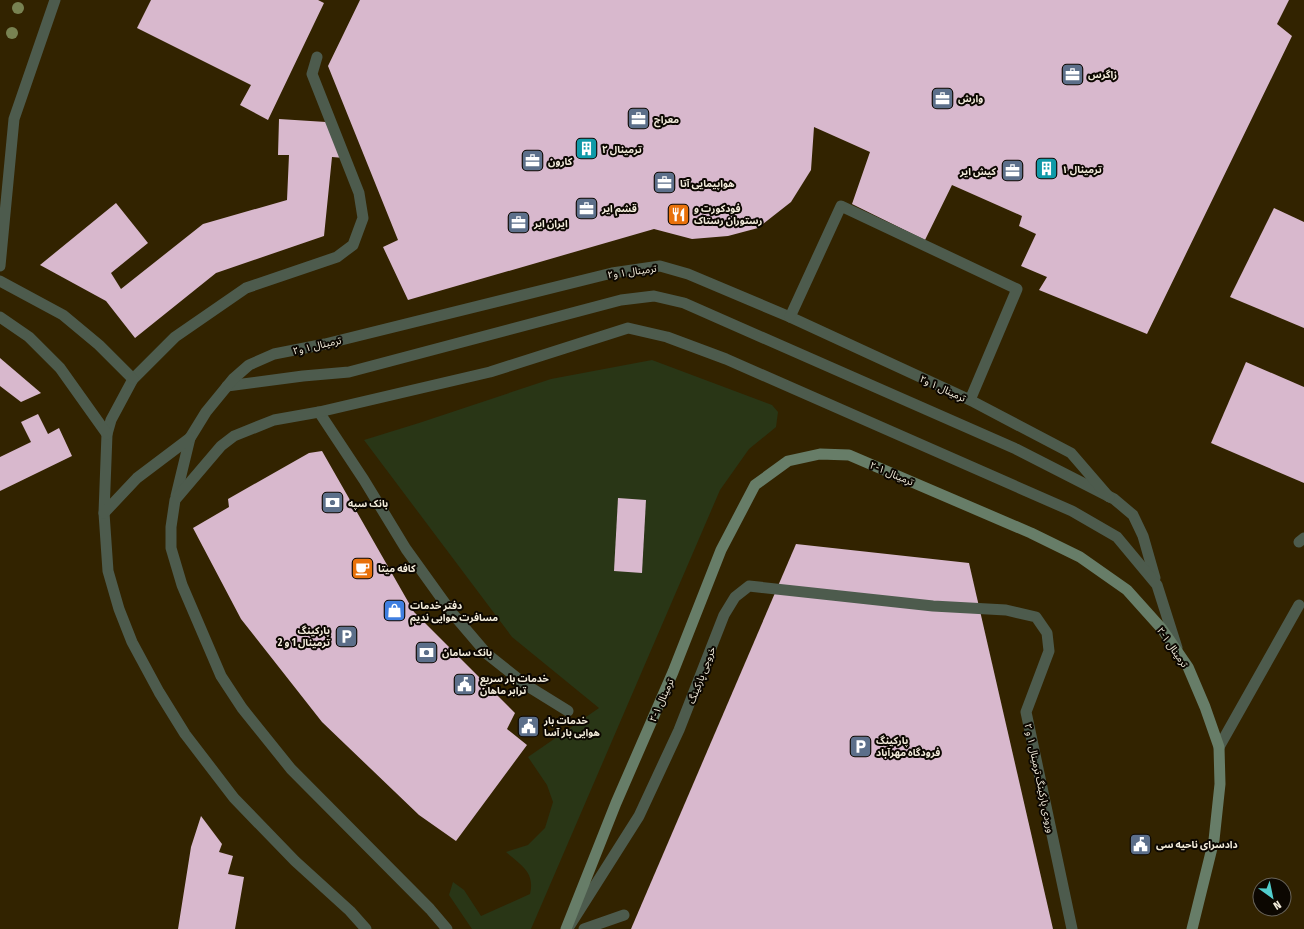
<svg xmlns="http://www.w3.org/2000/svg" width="1304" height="929" font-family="'Fira Sans Condensed','Noto Sans Arabic',sans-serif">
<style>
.built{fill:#322300;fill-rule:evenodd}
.green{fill:#293616}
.building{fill:#d8b8cd}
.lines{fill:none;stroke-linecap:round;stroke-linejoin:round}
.service{stroke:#4d5b4d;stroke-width:11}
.pedestrian{stroke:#4d5b4d;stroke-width:11}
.secondary{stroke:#677d68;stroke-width:11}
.tree{fill:#788252}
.labels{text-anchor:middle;stroke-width:4;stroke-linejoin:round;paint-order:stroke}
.poi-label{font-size:10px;font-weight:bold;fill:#f3ecdb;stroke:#0c0701;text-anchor:start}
.street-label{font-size:10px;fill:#f3ecdb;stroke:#0c0701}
</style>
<rect width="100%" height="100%" fill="#281c01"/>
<path class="built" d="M0,0h1304v929h-1304zM1260,885h24v24h-24z"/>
<path class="green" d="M652,360l120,45 6,7 -2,15 -27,22 -29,41 -189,439h-59l-23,-34 4,-13 11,8 17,26 49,-22c5,-22 -8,-28 -24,-42l22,-7 17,-17 8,-26 -6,-17 -19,-28 71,-49 -87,-71 -148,-197 55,-17 132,-44z"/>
<g class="building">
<path d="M151,0h167l6,3 -56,117 -28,-15 11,-20 -114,-57z"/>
<path d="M360,0h929l-12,24 15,12 -145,298 -108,-44 8,-13 -26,-11 15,-32 -17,-8 3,-10 -70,-31 -27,55 -73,-36 18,-52 -56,-25 -3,43 -20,32 -33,26 -30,8 -36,3 -38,-10 -246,71 -25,-53 15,-7 -70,-174z"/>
<path d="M279,119l47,3 18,36 -12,-1 -8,79 -108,37 -81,65 -29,-37 -66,-36 76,-62 32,40 -37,30 10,16 82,-65 84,-24 2,-45h-11z"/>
<path d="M1274,208l30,14v106l-74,-31z"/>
<path d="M0,358l41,35 -20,9 -21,-16z"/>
<path d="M1246,362l58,25v96l-93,-40z"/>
<path d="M38,414l10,20 11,-6 13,28 -72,35v-34l31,-15 -10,-20z"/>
<path d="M322,451l92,161 101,101 -8,16 20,16 -71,96 -37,-26 -97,-93 -81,-103 -48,-91 36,-21 -1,-8 81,-46z"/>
<path d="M618,498l28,2 -4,73 -28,-2z"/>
<path d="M796,544l173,19 84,366h-422z"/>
<path d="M201,816l21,28 -3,8 14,4 -5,18 16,3 -9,52h-57l13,-82z"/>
</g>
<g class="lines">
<g class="service">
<path d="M317,57l-5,17 47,119 4,25 -10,27 -16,12 -91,31 -71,49 -42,42 -22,41 -4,14 -3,79 4,58 11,38 13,33 27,50 26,42 49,64 61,63 55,50 16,18"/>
<path d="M0,266l14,-147 41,-119"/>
<path d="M0,281l63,34 36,30 34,34"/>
<path d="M0,317l29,20 31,31 47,66"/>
<path d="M227,386l76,-10 46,-4 272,-72 33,-4 30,7 332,146 98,50 19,16 10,21 12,42"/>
<path d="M319,412l45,68 42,69 46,64 35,41 39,31 42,26"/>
<path d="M176,496l14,-58 16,-26 27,-33 16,-14 25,-11 51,-10 287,-71 48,-7 28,8 102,43 180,83 101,53 38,44"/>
<path d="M104,513l33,-35 53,-40"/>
<path d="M1299,542l5,-4"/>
<path d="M1219,747l80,-142"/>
<path d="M570,925l69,-109 40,-86 45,-115 11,-18 14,-11 184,20 73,4 30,7 11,16 2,18 -23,61 46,217"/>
<path d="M447,929l-17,-20 -139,-140 -49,-61 -21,-32 -39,-91 -11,-37v-21l4,-27 46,-54 13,-10 40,-16 45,-8 171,-40 138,-44 39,9 59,22 346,152 45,26 40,48 20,63"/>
<path d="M584,929l40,-14"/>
</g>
<path class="pedestrian" d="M790,317l51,-111 176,83 -47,111"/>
<path class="secondary" d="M566,929l50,-126 57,-131 48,-122 34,-65 33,-24 32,-7 29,1 182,78 49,24 47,33 35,39 26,38 17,40 14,40 1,37 -6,56 -22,89"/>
</g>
<g class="tree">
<circle cx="18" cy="8" r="6"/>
<circle cx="12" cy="33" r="6"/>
</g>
<defs>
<symbol id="office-square" viewBox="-11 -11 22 22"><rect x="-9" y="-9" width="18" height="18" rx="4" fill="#5c6f8a" stroke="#0c0701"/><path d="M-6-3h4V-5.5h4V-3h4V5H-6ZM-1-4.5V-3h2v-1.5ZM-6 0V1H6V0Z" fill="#fff"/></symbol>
<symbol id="building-square" viewBox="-11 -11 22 22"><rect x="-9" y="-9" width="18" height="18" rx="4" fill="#0f9aa8" stroke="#0c0701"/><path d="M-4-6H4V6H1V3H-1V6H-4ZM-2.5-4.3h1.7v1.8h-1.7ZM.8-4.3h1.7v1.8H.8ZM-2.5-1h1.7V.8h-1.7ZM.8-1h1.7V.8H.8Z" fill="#fff"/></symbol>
<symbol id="restaurant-square" viewBox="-11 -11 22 22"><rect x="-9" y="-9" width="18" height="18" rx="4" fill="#e8710a" stroke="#0c0701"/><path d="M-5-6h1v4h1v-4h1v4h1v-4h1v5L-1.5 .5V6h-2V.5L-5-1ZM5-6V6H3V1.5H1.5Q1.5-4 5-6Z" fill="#fff"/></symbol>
<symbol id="bank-square" viewBox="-11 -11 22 22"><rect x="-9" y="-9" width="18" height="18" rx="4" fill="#5c6f8a" stroke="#0c0701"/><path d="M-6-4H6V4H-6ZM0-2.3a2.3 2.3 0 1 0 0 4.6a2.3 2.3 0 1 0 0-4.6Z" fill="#fff"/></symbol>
<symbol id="cafe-square" viewBox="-11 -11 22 22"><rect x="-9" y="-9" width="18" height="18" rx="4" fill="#e8710a" stroke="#0c0701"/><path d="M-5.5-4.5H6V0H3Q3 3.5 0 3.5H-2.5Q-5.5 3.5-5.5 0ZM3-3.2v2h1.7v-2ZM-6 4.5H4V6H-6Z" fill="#fff"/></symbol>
<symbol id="shop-square" viewBox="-11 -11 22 22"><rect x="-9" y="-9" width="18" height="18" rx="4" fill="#3f7fe0" stroke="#0c0701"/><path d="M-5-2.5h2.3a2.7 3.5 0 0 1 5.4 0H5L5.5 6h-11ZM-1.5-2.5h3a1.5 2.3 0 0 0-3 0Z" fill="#fff"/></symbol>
<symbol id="parking-square" viewBox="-11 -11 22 22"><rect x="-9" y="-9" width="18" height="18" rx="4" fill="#5c6f8a" stroke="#0c0701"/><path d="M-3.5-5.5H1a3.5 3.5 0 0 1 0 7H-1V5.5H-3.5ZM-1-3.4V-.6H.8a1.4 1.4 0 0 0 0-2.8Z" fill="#fff"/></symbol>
<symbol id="civic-square" viewBox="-11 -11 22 22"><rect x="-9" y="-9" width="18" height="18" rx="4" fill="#5c6f8a" stroke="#0c0701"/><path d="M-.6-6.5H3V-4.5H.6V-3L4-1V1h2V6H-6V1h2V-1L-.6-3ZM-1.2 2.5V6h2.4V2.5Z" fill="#fff"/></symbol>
</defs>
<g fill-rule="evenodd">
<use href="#office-square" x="1060" y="62" width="25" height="25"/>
<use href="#office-square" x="930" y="86" width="25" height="25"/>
<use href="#office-square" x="626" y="106" width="25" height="25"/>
<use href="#building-square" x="574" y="136" width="25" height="25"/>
<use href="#office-square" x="520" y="148" width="25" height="25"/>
<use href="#building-square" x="1034" y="156" width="25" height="25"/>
<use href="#office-square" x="1000" y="158" width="25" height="25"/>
<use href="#office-square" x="652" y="170" width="25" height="25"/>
<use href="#office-square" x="574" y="196" width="25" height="25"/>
<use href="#restaurant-square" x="666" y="202" width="25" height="25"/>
<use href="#office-square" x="506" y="210" width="25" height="25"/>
<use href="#bank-square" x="320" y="490" width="25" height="25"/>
<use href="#cafe-square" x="350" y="556" width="25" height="25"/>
<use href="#shop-square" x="382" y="598" width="25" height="25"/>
<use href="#parking-square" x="334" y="624" width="25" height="25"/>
<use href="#bank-square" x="414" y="640" width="25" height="25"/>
<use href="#civic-square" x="452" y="672" width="25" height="25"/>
<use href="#civic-square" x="516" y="714" width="25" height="25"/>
<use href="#parking-square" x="848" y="734" width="25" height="25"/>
<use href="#civic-square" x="1128" y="832" width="25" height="25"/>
</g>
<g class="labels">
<g class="poi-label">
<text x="1088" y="78">زاگرس</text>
<text x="958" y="102">وارش</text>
<text x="654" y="123">معراج</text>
<text x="602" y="153">ترمینال ۲</text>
<text x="548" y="165">کارون</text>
<text x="1062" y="173">ترمینال ۱</text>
<text x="996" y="175" text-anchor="end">کیش ایر</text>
<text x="680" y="187">هواپیمایی آتا</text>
<text x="602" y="212">قشم ایر</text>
<text x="694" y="212">فودکورت و<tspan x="694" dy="12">رستوران رستاک</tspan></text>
<text x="534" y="227">ایران ایر</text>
<text x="348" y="507">بانک سپه</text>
<text x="378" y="572">کافه میتا</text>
<text x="410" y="609">دفتر خدمات<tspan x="410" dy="12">مسافرت هوایی ندیم</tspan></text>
<text x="330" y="634" text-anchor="end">پارکینگ<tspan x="330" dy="12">ترمینال 1 و 2</tspan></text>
<text x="442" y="656">بانک سامان</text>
<text x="480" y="682">خدمات بار سریع<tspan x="480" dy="12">ترابر ماهان</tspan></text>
<text x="544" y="724">خدمات بار<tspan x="544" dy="12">هوایی بار آسا</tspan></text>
<text x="876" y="744">پارکینگ<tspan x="876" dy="12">فرودگاه مهرآباد</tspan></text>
<text x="1156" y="848">دادسرای ناحیه سی</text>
</g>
<g class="street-label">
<text transform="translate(632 271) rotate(-8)" y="4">ترمینال ۱ و۲</text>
<text transform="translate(317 345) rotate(-13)" y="4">ترمینال ۱ و۲</text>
<text transform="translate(943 388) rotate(25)" y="4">ترمینال ۱ و۲</text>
<text transform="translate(892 473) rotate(23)" y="4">ترمینال ۱-۲</text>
<text transform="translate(1173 647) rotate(55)" y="4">ترمینال ۱-۲</text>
<text transform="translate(701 675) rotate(-69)" y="4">خروجی پارکینگ</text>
<text transform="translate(661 700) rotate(-66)" y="4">ترمینال ۱-۲</text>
<text transform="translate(1040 778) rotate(78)" y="4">ورودی پارکینگ ترمینال ۱ و ۲</text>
</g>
</g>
<g transform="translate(1272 897) rotate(147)"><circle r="19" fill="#0c0701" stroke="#686358"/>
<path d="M0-3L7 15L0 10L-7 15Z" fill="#52cdcd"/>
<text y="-6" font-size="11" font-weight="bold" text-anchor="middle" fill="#f3ecdb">N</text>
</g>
</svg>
